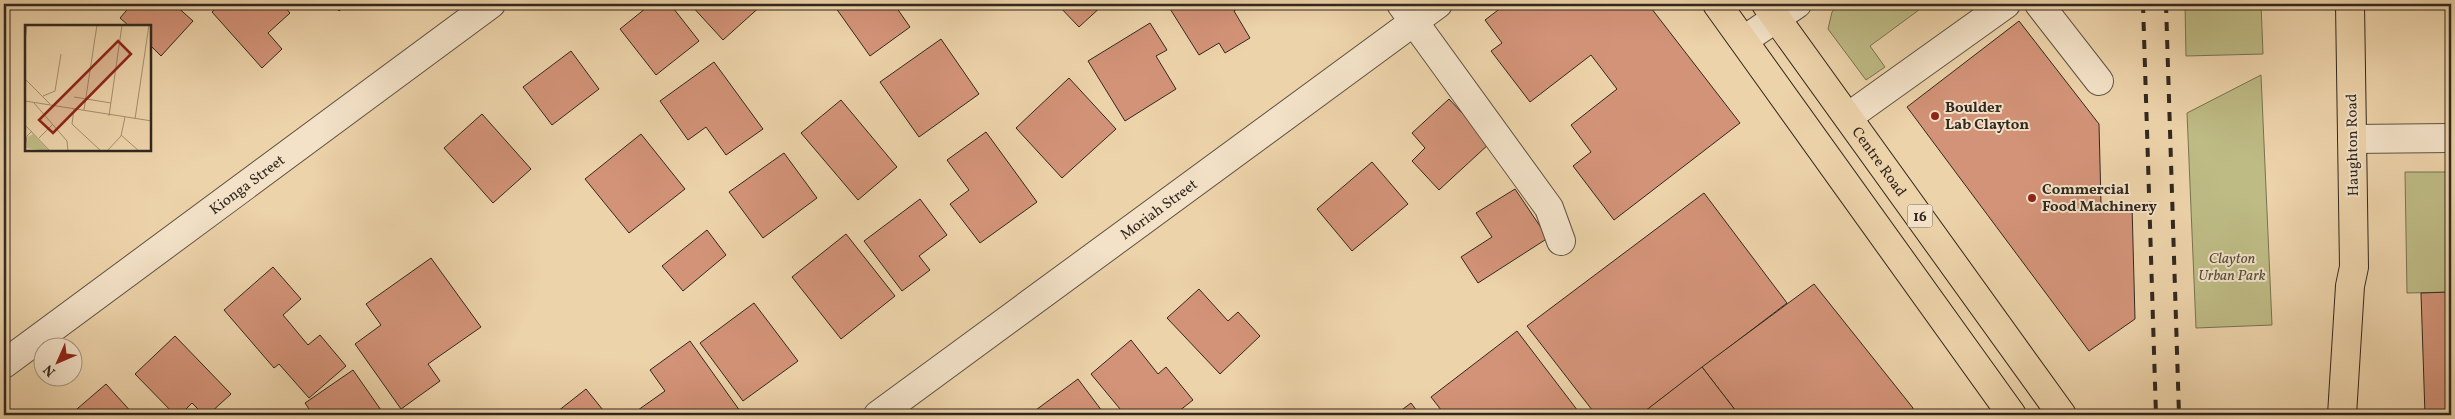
<svg xmlns="http://www.w3.org/2000/svg" width="2455" height="419" font-family="Vollkorn,serif">
<style>
.green{fill:#bebb85;stroke:#787252}
.building{fill:#d39378;stroke:#32281f}
.lines{fill:none;stroke-linecap:round;stroke-linejoin:round}
.minor-casing{stroke:#615342;stroke-width:30}
.major-casing{stroke:#32281f;stroke-width:30}
.minor{stroke:#f3e2c8;stroke-width:28}
.major{stroke:#edd3aa;stroke-width:28}
.rail{stroke:#32281f;stroke-width:4;stroke-dasharray:9 9;stroke-linecap:butt}
.poi-dot{fill:#8f2418;stroke:#f3e2c8;stroke-width:2}
.labels{text-anchor:middle;stroke-width:4;stroke-linejoin:round;paint-order:stroke}
.shield{fill:#f3e2c8;stroke:#6c6052;stroke-width:1}
.shield-label{font-size:14px;font-weight:bold;fill:#32281f}
.poi-label{font-size:15px;font-weight:bold;fill:#32281f;stroke:#f3e2c8;text-anchor:start}
.street-label{font-size:15px;fill:#32281f;stroke:#f3e2c8}
.park-label{font-size:15px;font-style:italic;fill:#554d38;stroke:#f3e2c8}
.inset-road{fill:none;stroke:#a28f72;stroke-width:1}
.view{fill:#8f2418;fill-opacity:0.15;stroke:#8f2418;stroke-width:2.5}
.inset-edge{fill:none;stroke:#32281f;stroke-width:2.5}
</style>
<rect width="100%" height="100%" fill="#edd3aa"/>
<filter id="stains"><feTurbulence type="fractalNoise" baseFrequency=".004" numOctaves="4"/><feColorMatrix values="0 0 0 0 .2 0 0 0 0 .09 0 0 0 0 .02 0 0 0 .5 -.17"/></filter>
<radialGradient id="worn" r=".72"><stop offset=".6" stop-color="#630" stop-opacity="0"/><stop offset="1" stop-color="#630" stop-opacity=".3"/></radialGradient>
<g class="green">
<path d="M1839,4h88l-57,42 15,21 -19,13 -38,-51 4,-17z"/>
<path d="M2185,4h76l2,50 -77,2z"/>
<path d="M2261,75l11,250 -76,3 -9,-215z"/>
<path d="M2405,172h46v120l-44,1z"/>
</g>
<g class="building">
<path d="M132,4h42l19,17 -32,35 -11,-11v-19h-21l-9,-8z"/>
<path d="M221,4h61l8,9 -22,20 14,16 -20,19 -50,-56z"/>
<path d="M332,4h16l-9,7z"/>
<path d="M651,4h19l29,37 -43,34 -36,-46z"/>
<path d="M690,4h73l-40,36z"/>
<path d="M833,4h61l16,23 -40,29z"/>
<path d="M1057,4h47l-25,23z"/>
<path d="M1167,4h77l-10,7 16,27 -25,15 -6,-10 -20,12z"/>
<path d="M1506,4h142l92,119 -126,97 -41,-54 18,-14 -20,-27 46,-36 -26,-34 -61,47 -39,-51 11,-8 -17,-23z"/>
<path d="M2019,21l80,103 2,80 31,1 3,114 -46,32 -182,-244z"/>
<path d="M1150,23l17,27 -11,6 20,33 -51,32 -37,-60z"/>
<path d="M941,39l38,55 -60,43 -39,-55z"/>
<path d="M571,51l28,38 -47,36 -29,-38z"/>
<path d="M714,62l49,67 -37,26 -20,-28 -18,13 -28,-39z"/>
<path d="M1069,78l47,51 -54,49 -46,-50z"/>
<path d="M1449,99l41,44 -51,47 -27,-29 13,-13 -13,-15z"/>
<path d="M841,100l56,67 -39,33 -57,-67z"/>
<path d="M482,114l49,55 -38,34 -49,-55z"/>
<path d="M986,132l51,70 -57,41 -30,-39 19,-14 -22,-30z"/>
<path d="M641,134l44,55 -56,44 -44,-54z"/>
<path d="M784,153l33,45 -54,40 -34,-46z"/>
<path d="M1372,162l36,42 -56,47 -35,-42z"/>
<path d="M1515,189l33,49 -70,45 -17,-26 31,-20 -16,-24z"/>
<path d="M1704,193l83,110 -147,112h-44l-69,-89z"/>
<path d="M920,199l27,36 -28,21 11,14 -28,21 -38,-50z"/>
<path d="M707,230l19,25 -43,36 -21,-25z"/>
<path d="M846,234l49,62 -54,43 -49,-62z"/>
<path d="M431,258l50,69 -53,37 12,17 -39,28 -46,-65 26,-19 -15,-21z"/>
<path d="M273,267l28,32 -18,16 25,30 12,-10 26,31 -37,32 -30,-34 -5,4 -50,-58z"/>
<path d="M1814,284l99,124v7h-174l-37,-48z"/>
<path d="M1199,289l29,32 10,-9 22,24 -40,38 -53,-56z"/>
<path d="M2451,292v123h-26l-4,-122z"/>
<path d="M754,303l44,58 -55,40 -43,-58z"/>
<path d="M1517,331l64,84h-136l-14,-18z"/>
<path d="M175,336l56,58 -23,21h-4l-12,-12 -12,12h-5l-40,-41z"/>
<path d="M1131,340l27,34 8,-7 27,33 -19,15h-49l-34,-41z"/>
<path d="M690,341l50,70 -5,4h-104l34,-24 -15,-21z"/>
<path d="M1702,367l37,48h-99z"/>
<path d="M353,370l30,43 -4,2h-66l-8,-12z"/>
<path d="M1078,379l27,36h-76z"/>
<path d="M106,384l28,31h-64z"/>
<path d="M586,389l21,26h-54z"/>
<path d="M1411,403l9,12h-25z"/>
</g>
<g class="lines">
<defs>
<g id="minor">
<path d="M1401,4l148,204 12,33"/>
<path d="M2039,4l60,77"/>
<path d="M1744,40l53,-36"/>
<path d="M1848,117l158,-113"/>
<path d="M2352,139l99,-1"/>
<path id="s1" d="M4,364l487,-360"/>
<path id="s2" d="M878,415l560,-411"/>
</g>
<g id="major">
<path d="M1717,4l295,411"/>
<path id="s3" d="M1766,4l296,411"/>
<path d="M2342,415l8,-129 4,-19 -4,-263"/>
</g>
</defs>
<use href="#minor" class="minor-casing"/>
<use href="#major" class="major-casing"/>
<use href="#minor" class="minor"/>
<use href="#major" class="major"/>
<g class="rail">
<path d="M2143,4l13,411"/>
<path d="M2166,4l13,411"/>
</g>
</g>
<g class="poi-dot">
<circle cx="1935" cy="116" r="5"/>
<circle cx="2032" cy="198" r="5"/>
</g>
<g class="labels">
<rect class="shield" x="1907.5" y="204.5" width="25" height="23" rx="4"/>
<g class="shield-label">
<text x="1920" y="221">16</text>
</g>
<g class="poi-label">
<text x="1945" y="112">Boulder<tspan x="1945" dy="17">Lab Clayton</tspan></text>
<text x="2042" y="194">Commercial<tspan x="2042" dy="17">Food Machinery</tspan></text>
</g>
<g class="street-label">
<text transform="translate(2352 145) rotate(-91)" y="5">Haughton Road</text>
<text dy="5" stroke="none"><textPath href="#s3" startOffset="194">Centre Road</textPath></text>
<text dy="5" stroke="none"><textPath href="#s1" startOffset="302">Kionga Street</textPath></text>
<text dy="5" stroke="none"><textPath href="#s2" startOffset="348">Moriah Street</textPath></text>
</g>
<g class="park-label">
<text x="2232" y="263">Clayton<tspan x="2232" dy="17">Urban Park</tspan></text>
</g>
</g>
<g transform="translate(25 25)">
<rect width="126" height="126" fill="#edd3aa"/>
<path d="M8,109l16,17 -23,-3 2,-11z" fill="#bebb85"/>
<path class="inset-road" d="M0,16l2,-16M0,54l25,25M18,71l12,-5 6,-37M49,72l37,6M0,76l127,20M9,78l33,38 1,10M49,84l-2,15 29,27M59,85l13,-85M84,91l13,-91M110,94l14,-94M0,100l25,26M96,110l18,16M14,113l13,-13M0,125l2,-14 5,-5M82,126l14,-15 4,-19"/>
<path class="view" d="M93,16l13,13 -78,79 -14,-13z"/>
<rect width="126" height="126" class="inset-edge"/>
</g>
<rect width="2455" height="419" fill="none" stroke="#edd3aa" stroke-width="20"/>
<rect x="5" y="5" width="2445" height="409" fill="none" stroke="#32281f" stroke-width="2.5"/>
<rect x="10" y="10" width="2435" height="399" fill="none" stroke="#32281f"/>
<g transform="translate(58 362) rotate(225)"><circle r="24" fill="#f3e2c8" stroke="#a69884"/>
<path d="M0-4L9 19L0 12L-9 19Z" fill="#8f2418"/>
<text y="-8" font-size="14" font-weight="bold" text-anchor="middle" fill="#32281f">N</text>
</g>
<rect width="100%" height="100%" filter="url(#stains)"/>
<rect width="100%" height="100%" fill="url(#worn)"/>
</svg>
